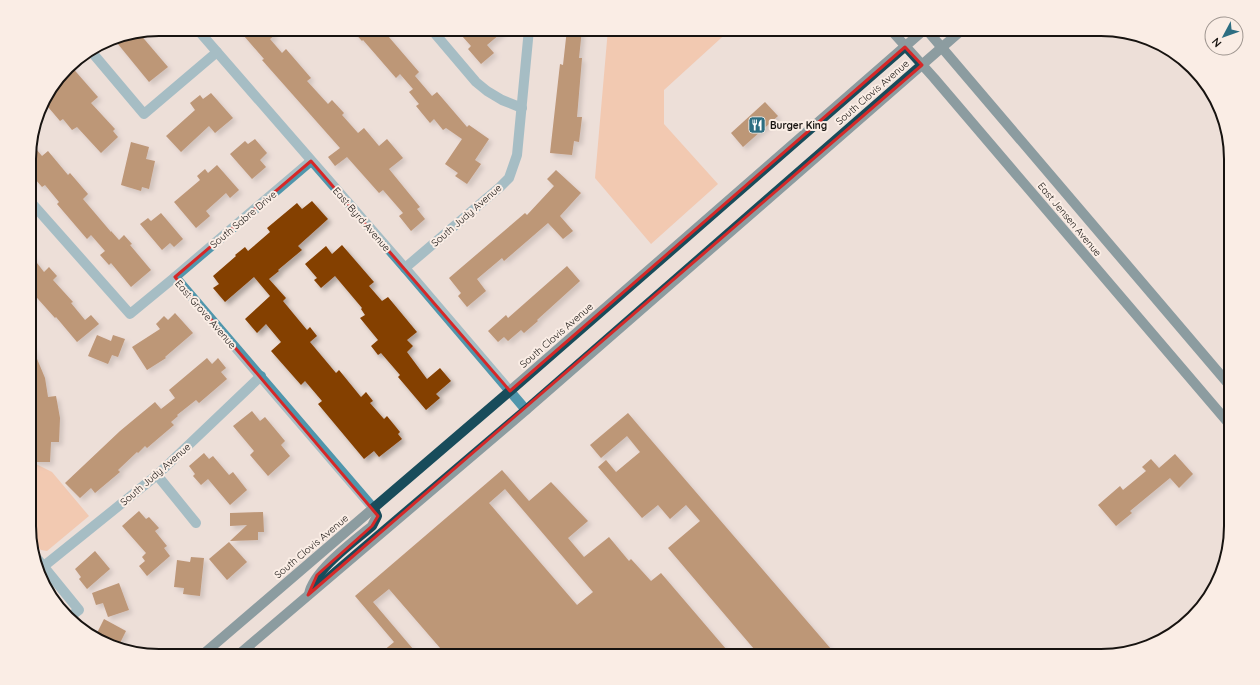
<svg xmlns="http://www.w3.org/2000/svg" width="1260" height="685" font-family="Quicksand,sans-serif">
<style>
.green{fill:#f8af82}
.building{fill:#843f03;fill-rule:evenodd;filter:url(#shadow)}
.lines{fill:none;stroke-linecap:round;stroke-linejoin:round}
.minor{stroke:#5096ac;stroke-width:10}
.major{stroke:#184c5b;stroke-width:10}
.marked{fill:none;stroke:#d62828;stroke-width:3;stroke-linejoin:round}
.labels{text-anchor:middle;stroke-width:4;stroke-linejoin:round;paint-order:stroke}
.street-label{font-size:10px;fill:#171310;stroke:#faede5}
.poi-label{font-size:10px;font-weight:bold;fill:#171310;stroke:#faede5;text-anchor:start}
.rim{fill:none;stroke:#171310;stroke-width:2}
</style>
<defs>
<filter id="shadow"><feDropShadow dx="3.5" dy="3.5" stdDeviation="2" flood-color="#0004"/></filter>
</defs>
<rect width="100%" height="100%" fill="#eddfd8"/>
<g class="green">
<path d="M608,29h123l-67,61v34l54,60 -67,60 -56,-66z"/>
<path d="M30,461l22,11 37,44 -42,35 -6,-1 -11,-12z"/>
</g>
<g class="building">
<path d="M238,29h21l3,4 5,-4h2l6,6 -5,4 12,14 4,-4 25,29 -4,3 21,23 4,-4 12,13 -2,2 16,18 6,-5 15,18 8,-7 16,19 -14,11 31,38 -3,2 8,10 -14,12 -12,-15 4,-3 -20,-23 -4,3 -32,-36 -12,9 -7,-9 12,-9 -78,-88 2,-1z"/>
<path d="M351,29h31l37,43 -4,4 17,20 5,-4 30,35 2,-2 20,14 -14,21 6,4 -14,20 -12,-8 3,-3 -13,-9 17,-25 -16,-11 -3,2 -9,-11 -4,4 -14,-17 3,-2 -10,-12 4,-3 -13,-15 -4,4 -33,-38 -1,1z"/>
<path d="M470,29h36l-19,16 7,8 -13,11 -13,-15 3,-3 -9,-10z"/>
<path d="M567,29h15l-3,29h3l-5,59h5l-3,25 -5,-1 -2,14 -22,-2 10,-89 3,1z"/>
<path d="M139,33l29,34 -19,15 -36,-44z"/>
<path d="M70,65l28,32 -7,6 24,26 -2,2 5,6 -17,16 -24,-26 -5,3 -9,-11 -3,2 -17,-20z"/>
<path d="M211,93l22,25 -18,15 -6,-7 -28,26 -15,-16 29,-26 -5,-7 10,-8 3,4z"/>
<path d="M765,102l13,14 -35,31 -12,-14z"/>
<path d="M255,139l12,14 -7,7 6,7 -14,12 -22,-25 15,-13 3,3z"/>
<path d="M131,142l18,5 -3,12 9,2 -6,28 -7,-2 -1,4 -20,-6z"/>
<path d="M31,143l11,13 6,-5 20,24 2,-2 18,21 -5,5 28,33v-1l8,9 5,-5 8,9 -2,1 21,25 -20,17 -20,-24 -2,2 -9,-10 5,-4 -14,-16 -4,4 -30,-35 2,-2 -14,-17 -3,2 -13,-15v-22z"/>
<path d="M217,165l22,25 -9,8 -4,-5 -20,18 4,5 -14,12 -22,-26 26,-22 -3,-4 8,-7 3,4z"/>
<path d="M556,170l25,23 -21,23 13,15 -10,8 -15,-16 -44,38 -2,-3 -25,21 9,12 -19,16 -9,-11 3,-3 -12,-15 76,-65 2,2 27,-29 -7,-7z"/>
<path d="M312,201l16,18 -30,27 4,4 -24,20 1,1 -10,8 17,19 -3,3 24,29 3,-3 7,9 -7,6 26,31 3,-3 22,27 5,-5 7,9 -3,2 14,16 3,-3 13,16 -2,2 4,5 -23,18 -5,-6 -10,8 -46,-55 4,-3 -17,-20 -4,4 -30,-34 10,-9 -15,-18 -9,9 -12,-14 25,-23 -16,-19 -29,25 -12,-14 6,-4 -6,-8 23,-20 -1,-1 10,-8 3,4 22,-19 -3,-4 30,-25 5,6z"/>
<path d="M161,213l22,26 -9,8 -4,-4 -8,7 -22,-26 8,-6 3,3z"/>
<path d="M342,245l32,37 -5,4 13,15 6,-4 29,35 -10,8 6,6 -6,6 20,27 13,-11 11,13 -15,13 4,4 -14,12 -22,-26 -6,-7 2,-2 -19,-22 -3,2 -7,-9 7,-6 -18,-22 5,-3 -4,-6 1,-1 -27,-32 -14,12 -7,-8 3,-2 -12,-14 21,-18 6,8z"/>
<path d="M30,254l14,18 5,-5 8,9 -4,4 20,22 -2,1 14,17 6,-5 8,9 -22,18 -21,-25 -1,1 -25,-28z"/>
<path d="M567,266l13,15 -43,39 1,1 -14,12 -3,-3 -13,11 -4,-4 -6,5 -10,-11 18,-16 2,3z"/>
<path d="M175,313l18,20 -28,24 1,1 -19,12 -15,-23 28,-18 -4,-5 8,-8 4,4z"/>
<path d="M97,335l14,6 2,-6 12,4 -7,18 -6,-2 -4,9 -20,-8z"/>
<path d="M30,342l15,36 3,19 8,-1 4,22 -1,24h-8l-1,20h-18l1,-8h-3z"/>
<path d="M207,358l5,6 6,-6 8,10 -5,4 6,7 -28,24 -3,-3 -19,15 1,1 -7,6 3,3 -27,23 -2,-2 -7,7 -1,-1 -19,18 2,2 -25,21 -4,-5 -11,10 -15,-15 55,-52 35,-29 6,7 14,-11 -6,-8z"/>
<path d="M252,411l8,10 5,-4 20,24 -4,4 9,11 -22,20 -18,-21 4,-4 -21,-25z"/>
<path d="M628,413l11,13 198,230h-77l-92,-108 32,-27 -14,-16 -16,14 -12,-14 -16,13 -44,-51 8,-7 10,12 24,-20 -13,-16 -26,22 -11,-13z"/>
<path d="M204,453l5,6 4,-3 16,19 4,-3 14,18 -17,15 -22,-26 -7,6 -8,-9 2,-2 -6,-8z"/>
<path d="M1175,454l18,20 -14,14 -9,-10 -40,33 2,2 -16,13 -18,-21 22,-19 3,4 23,-19 -4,-4 9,-8 8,9z"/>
<path d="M502,470l27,31 22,-19 37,39 -20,17 16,19 25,-20 20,24 2,-2 20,22 10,-8 71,83h-285l-58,-67 -16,13 46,54h-42l17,-14 -39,-46zM505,489l88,103 -16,13 -88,-102z"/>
<path d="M139,511l7,8 3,-2 10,11 -4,3 12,15 -3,2 6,8 -23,20 -8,-10 6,-5 -3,-4 4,-4 -24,-27z"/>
<path d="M263,512l1,20h-6v8l-28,1 17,-16 -17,1v-13z"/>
<path d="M229,542l18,20 -20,18 -18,-21z"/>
<path d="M95,551l15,18 -23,20 -8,-10 2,-2 -6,-8z"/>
<path d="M191,557l13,1 -4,38 -17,-2 1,-6 -10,-1 3,-27 13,2z"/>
<path d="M119,583l10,27 -21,7 -5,-14 -7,2 -4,-12z"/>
<path d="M104,619l22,12 -8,16 -17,-4 -6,-6z"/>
</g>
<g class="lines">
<g class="minor">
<path d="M197,29l208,239 121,142"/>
<path d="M431,29l45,53 11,9 15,9 20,8"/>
<path d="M90,50l54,64 73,-62"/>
<path d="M29,200l101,114 45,-37 199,232"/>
<path d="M405,268l95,-81 9,-9 8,-23 12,-126"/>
<path d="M175,277l136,-116"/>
<path d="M157,475l39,48"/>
<path d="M35,556l44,54 -8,6"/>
<path d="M44,566l113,-91 104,-99"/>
</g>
<g class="major">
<path d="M890,29l44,49 297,348"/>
<path d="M926,29l305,358"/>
<path d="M309,594c4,-23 45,-53 63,-68l5,-10 -3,-7"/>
<path d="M201,656l309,-265 415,-362"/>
<path d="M237,656l289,-246 437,-381"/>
</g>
</g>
<path d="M0 0H1260V685H0ZM905,47l17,18 -614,530 9,-20 55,-49 6,-10 -203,-239 136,-116 199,230z" fill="#eddfd8" fill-opacity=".55" fill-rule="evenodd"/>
<path class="marked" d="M905,47l17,18 -614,530 9,-20 55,-49 6,-10 -203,-239 136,-116 199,230z"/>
<defs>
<symbol id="restaurant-square" viewBox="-11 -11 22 22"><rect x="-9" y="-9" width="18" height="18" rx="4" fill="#2d6e82" stroke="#faede5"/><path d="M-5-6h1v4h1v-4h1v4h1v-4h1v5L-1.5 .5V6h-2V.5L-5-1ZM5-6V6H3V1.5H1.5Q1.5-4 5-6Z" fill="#fff"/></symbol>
</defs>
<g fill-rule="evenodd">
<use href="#restaurant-square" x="747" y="115" width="20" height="20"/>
</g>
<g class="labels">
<g class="street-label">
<text transform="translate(872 92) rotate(-41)" y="4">South Clovis Avenue</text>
<text transform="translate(466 215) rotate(-41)" y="4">South Judy Avenue</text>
<text transform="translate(243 219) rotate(-40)" y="4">South Sabre Drive</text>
<text transform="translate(362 219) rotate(49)" y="4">East Byrd Avenue</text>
<text transform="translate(1070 219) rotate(50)" y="4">East Jensen Avenue</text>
<text transform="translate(206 314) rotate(49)" y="4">East Grove Avenue</text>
<text transform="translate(556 335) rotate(-41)" y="4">South Clovis Avenue</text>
<text transform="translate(155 474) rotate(-41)" y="4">South Judy Avenue</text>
<text transform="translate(311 546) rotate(-40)" y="4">South Clovis Avenue</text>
</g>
<g class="poi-label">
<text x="770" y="129">Burger King</text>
</g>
</g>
<path d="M0 0H1260V685H0ZM159 36H1101A123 123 0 0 1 1224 159V526A123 123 0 0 1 1101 649H159A123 123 0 0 1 36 526V159A123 123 0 0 1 159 36Z" fill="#faede5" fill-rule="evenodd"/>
<path class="rim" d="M159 36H1101A123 123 0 0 1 1224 159V526A123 123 0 0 1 1101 649H159A123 123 0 0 1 36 526V159A123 123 0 0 1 159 36Z"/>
<g transform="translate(1224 36) rotate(229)"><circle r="19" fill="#faede5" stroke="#9f9690"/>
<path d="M0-3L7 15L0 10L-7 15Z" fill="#2d6e82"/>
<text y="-6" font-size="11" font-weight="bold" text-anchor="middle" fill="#171310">N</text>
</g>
</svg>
